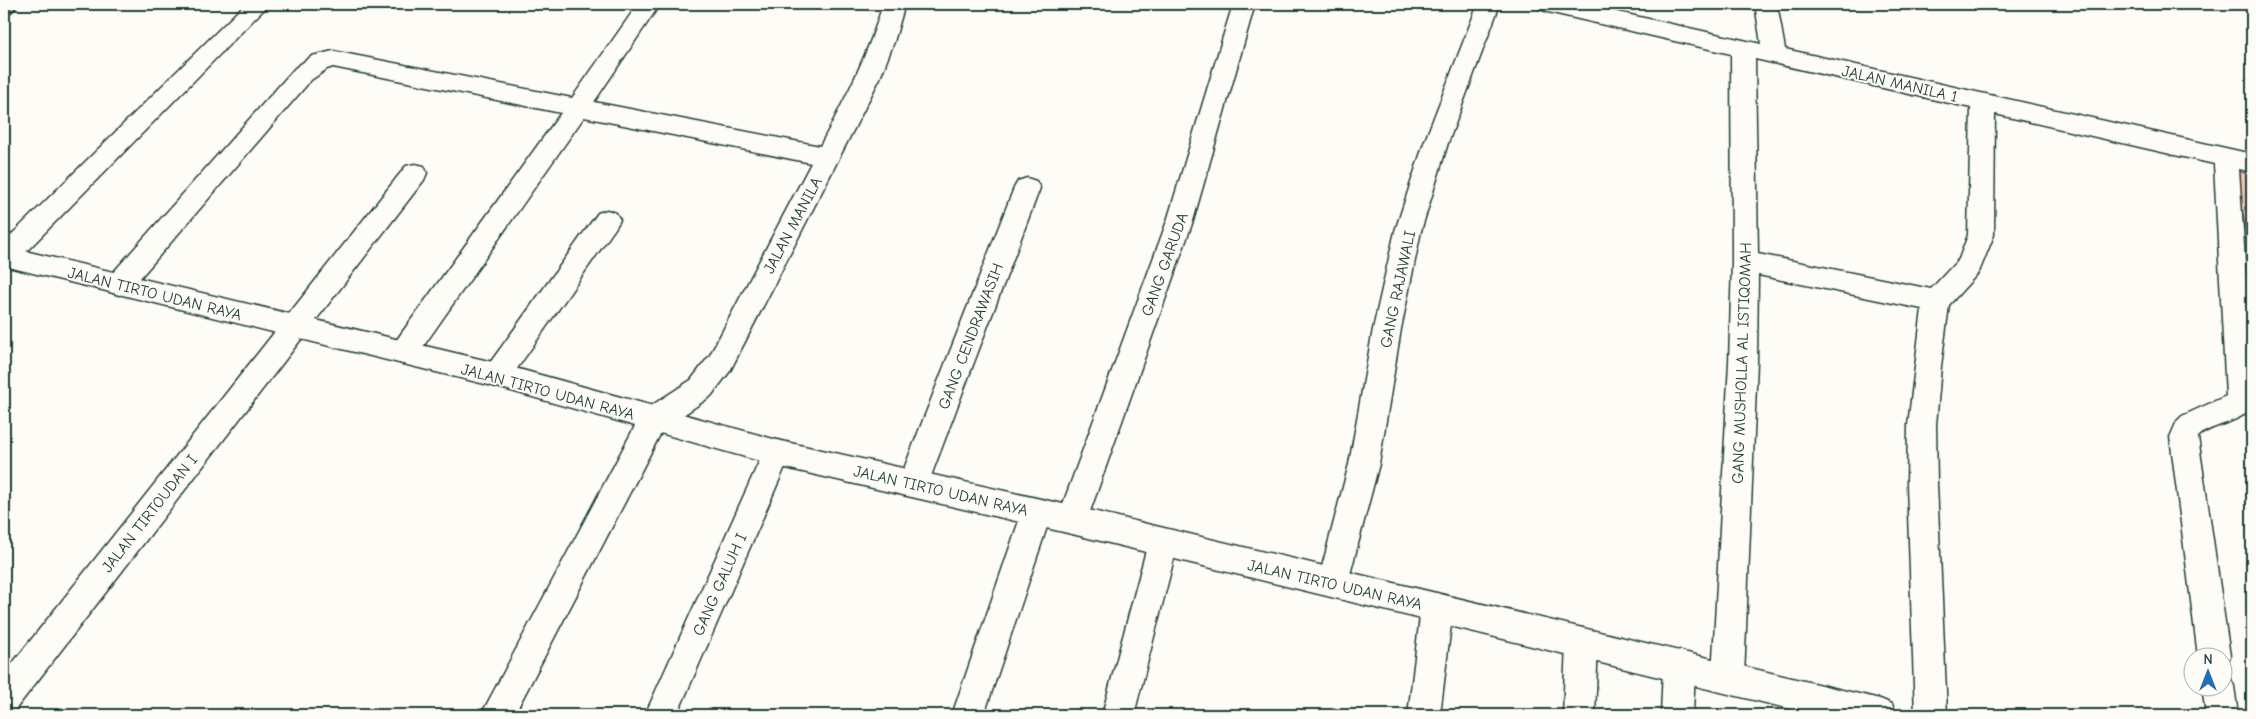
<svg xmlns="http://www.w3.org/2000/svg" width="2256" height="719" font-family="'Comic Neue',sans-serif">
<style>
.building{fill:#fbc2b1;stroke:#1f3d34}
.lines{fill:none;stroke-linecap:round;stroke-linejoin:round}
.lane-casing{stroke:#1f3d34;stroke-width:4}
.street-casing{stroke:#1f3d34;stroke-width:3}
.secondary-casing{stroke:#1f3d34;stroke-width:3}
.lane{fill:#fdfcf7;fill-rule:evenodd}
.street{fill:#fdfcf7;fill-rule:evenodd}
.secondary{fill:#fdfcf7;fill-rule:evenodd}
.labels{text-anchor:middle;stroke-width:4;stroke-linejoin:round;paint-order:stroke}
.street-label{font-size:16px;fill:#1f3d34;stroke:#fdfcf7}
</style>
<rect width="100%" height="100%" fill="#fdfcf7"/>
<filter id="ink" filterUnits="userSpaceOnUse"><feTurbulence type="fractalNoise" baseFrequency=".02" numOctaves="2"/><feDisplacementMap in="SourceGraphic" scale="10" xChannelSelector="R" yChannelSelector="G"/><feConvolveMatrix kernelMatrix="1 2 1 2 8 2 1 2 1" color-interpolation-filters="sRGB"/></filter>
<g filter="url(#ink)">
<path class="building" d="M2237,171l15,4v103z"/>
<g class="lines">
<defs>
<path id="lane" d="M4,4h14l-9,9 -5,2z"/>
<g id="street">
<path d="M245,4h24l-254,259 -11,3v-24z"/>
<path d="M638,4h22l-66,98 226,44c25,-46 48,-91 63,-142h22l-11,38 -14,36 -150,293 -19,25 -48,33 -149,286h-33l162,-304 48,-31 19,-25 101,-192 -227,-46 -171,244 -10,3 -10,-3 -4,-8 4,-8 168,-232 -228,-46 -6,2 -16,11 -183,212 -9,3 -9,-3 -4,-8 4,-8 185,-208 17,-12 21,-5 239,47z"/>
<path d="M1233,4h22l-62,217 -106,299 -4,10 -11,4 -11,-4 -4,-10 110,-299z"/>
<path d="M1478,4h22l-52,139 -27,88 -20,98 -22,135 -31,118 -4,10 -11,4 -11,-4 -4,-10 31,-118 24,-135 22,-98 29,-88z"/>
<path d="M1537,4h44l180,40 -6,-40h22l8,45 467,105v18l-13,-3 13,200c0,10 2,22 0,32 -3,23 -40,21 -54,36l32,219 -5,11 -1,1v-12h-26l-28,-219 7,-16 5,-5 44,-20 -12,-232 -219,-50 -1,121 -15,37 -30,33 -8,61 -5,59 1,59 10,231h-32l-8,-231 1,-59 14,-116 -164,-34 -1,87 -13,315 -5,11 -11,5 -11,-5 -5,-11 17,-315 3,-100 -1,-208 -183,-42 -8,-3zM1755,59l216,49 -3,127 -9,24 -28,30 -173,-35z"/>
<path d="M415,164l9,2 3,7 -3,7 -409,530 -11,5v-41l402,-508z"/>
<path d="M1027,178l9,3 4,7 -112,296 -5,9 -10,4 -10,-4 -5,-9 116,-296 4,-7z"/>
<path d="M607,210l9,3 4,7 -4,7 -109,156 -10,4 -10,-4 -4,-8 4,-8 111,-154z"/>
<path d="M777,440l10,4 4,9 -114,262h-32l122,-271z"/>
<path d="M1037,499l11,3 4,10 -68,203h-32l70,-203 4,-10z"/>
<path d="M1163,529l11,4 4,10 -44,172h-32l46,-172 4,-10z"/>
<path d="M1437,593l11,5 5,10 -13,107h-32l13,-107 5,-10z"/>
<path d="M1582,628l11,4 5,11 -3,72h-32l3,-72 5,-11z"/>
<path d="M1679,650l11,5 5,11 -2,49h-32l2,-49 5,-11z"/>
<path d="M2224,672l5,3 5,11 4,29h-32l-4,-29h22z"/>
</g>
<path id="secondary" d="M4,246l493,117 280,77 295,66 808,193 12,5 4,11h-81l-743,-181 -295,-68 -280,-79 -493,-121z"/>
</defs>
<use href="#lane" class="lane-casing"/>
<use href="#street" class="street-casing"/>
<use href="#secondary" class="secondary-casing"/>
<use href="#lane" class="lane"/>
<use href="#street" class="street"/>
<use href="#secondary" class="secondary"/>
</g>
</g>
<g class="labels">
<g class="street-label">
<text transform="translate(1900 83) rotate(13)" y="6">JALAN MANILA 1</text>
<text transform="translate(792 225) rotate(-62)" y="6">JALAN MANILA</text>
<text transform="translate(1164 264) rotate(-70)" y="6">GANG GARUDA</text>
<text transform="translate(1397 289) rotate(-78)" y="6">GANG RAJAWALI</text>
<text transform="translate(155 293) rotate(14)" y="6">JALAN TIRTO UDAN RAYA</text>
<text transform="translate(970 336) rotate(-69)" y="6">GANG CENDRAWASIH</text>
<text transform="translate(1741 363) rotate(-88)" y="6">GANG MUSHOLLA AL ISTIQOMAH</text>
<text transform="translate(548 391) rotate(15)" y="6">JALAN TIRTO UDAN RAYA</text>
<text transform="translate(941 490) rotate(13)" y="6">JALAN TIRTO UDAN RAYA</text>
<text transform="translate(149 513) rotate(-52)" y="6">JALAN TIRTOUDAN I</text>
<text transform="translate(719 584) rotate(-66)" y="6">GANG GALUH I</text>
<text transform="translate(1335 584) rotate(13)" y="6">JALAN TIRTO UDAN RAYA</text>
</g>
</g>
<rect width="2256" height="719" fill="none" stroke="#fdfcf7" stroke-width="20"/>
<rect x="10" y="10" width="2236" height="699" fill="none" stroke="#1f3d34" stroke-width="2" filter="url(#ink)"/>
<g transform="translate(2208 672)"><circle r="24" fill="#fdfcf7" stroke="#a4b0a9"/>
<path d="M0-4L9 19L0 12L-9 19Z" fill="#1f6fb2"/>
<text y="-8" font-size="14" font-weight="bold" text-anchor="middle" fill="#1f3d34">N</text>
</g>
</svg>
